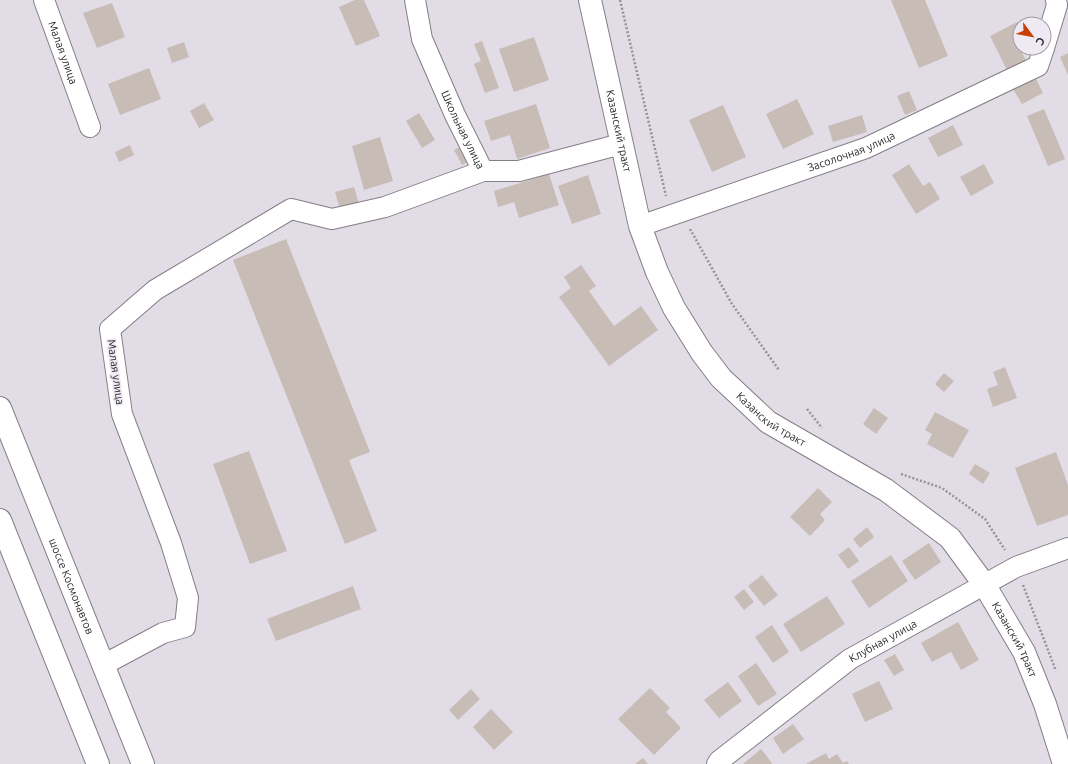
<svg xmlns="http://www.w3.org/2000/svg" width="1068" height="764" font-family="Ubuntu,sans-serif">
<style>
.building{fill:#c8bcb7}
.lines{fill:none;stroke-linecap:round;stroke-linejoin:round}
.street-casing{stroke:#837e87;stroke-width:22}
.secondary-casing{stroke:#837e87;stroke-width:24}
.primary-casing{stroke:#837e87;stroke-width:24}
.path{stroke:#969299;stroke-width:2.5;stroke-dasharray:2 2;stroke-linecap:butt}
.street{stroke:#fff;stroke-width:20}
.secondary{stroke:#fff;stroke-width:22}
.primary{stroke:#fff;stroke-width:22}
.labels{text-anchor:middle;stroke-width:3.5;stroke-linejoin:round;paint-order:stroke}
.street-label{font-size:11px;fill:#2b292d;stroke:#efe9f3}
</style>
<rect width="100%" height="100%" fill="#e2dce6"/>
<g class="building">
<path d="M355,0h9l16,36 -24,10 -17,-39z"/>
<path d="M891,0h34l23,56 -29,12z"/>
<path d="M112,3l13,34 -28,11 -14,-35z"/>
<path d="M1017,22l3,5v13l-3,1 9,20 -19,9 -17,-34z"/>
<path d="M534,37l15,43 -35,12 -15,-43z"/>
<path d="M482,41l17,47 -14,5 -11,-29 7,-3 -7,-17z"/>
<path d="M184,42l5,15 -17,6 -5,-15z"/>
<path d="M1068,53v22l-8,-18z"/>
<path d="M149,68l12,31 -41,16 -12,-31z"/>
<path d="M1035,77l8,16 -21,11 -9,-15z"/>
<path d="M909,91l8,19 -12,5 -8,-19z"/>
<path d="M797,99l17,35 -31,15 -17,-35z"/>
<path d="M204,103l10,17 -15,8 -9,-17z"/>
<path d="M536,104l14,44 -33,11 -7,-24 -19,6 -7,-20z"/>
<path d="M723,105l23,52 -34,15 -23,-52z"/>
<path d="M1044,109l21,50 -17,7 -21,-50z"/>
<path d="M419,113l16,27 -13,8 -16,-27z"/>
<path d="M862,115l5,17 -34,10 -5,-16z"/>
<path d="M953,125l10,20 -25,12 -10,-19z"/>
<path d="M380,137l13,44 -29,9 -12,-44z"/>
<path d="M130,145l4,10 -15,7 -4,-10z"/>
<path d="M464,145l8,15 -10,5 -8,-15z"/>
<path d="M909,164l14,22 7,-4 10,17 -24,15 -24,-39z"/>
<path d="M984,164l10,19 -23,13 -11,-19z"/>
<path d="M549,174l10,31 -40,13 -5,-16 -16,5 -4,-16z"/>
<path d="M588,175l13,39 -29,10 -14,-38z"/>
<path d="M354,187l5,17 -19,5 -5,-17z"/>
<path d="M286,239l84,213 -21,8 28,71 -32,13 -112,-284z"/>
<path d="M581,265l15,21 -7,5 25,35 27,-20 17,24 -49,36 -50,-69 12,-9 -7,-11z"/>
<path d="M1005,367l12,31 -24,9 -6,-18 11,-4 -5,-13z"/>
<path d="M944,373l10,8 -10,11 -9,-8z"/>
<path d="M874,408l14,10 -12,16 -13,-10z"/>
<path d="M935,412l34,18 -16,28 -26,-14 5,-10 -7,-4z"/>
<path d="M249,451l38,100 -37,13 -37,-100z"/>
<path d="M1056,452l12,33v30l-31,11 -22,-58z"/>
<path d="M975,464l15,9 -7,11 -14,-10z"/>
<path d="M818,488l14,14 -12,12 5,6 -15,16 -20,-19z"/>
<path d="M867,527l7,10 -14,11 -7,-9z"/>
<path d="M929,543l12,19 -26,18 -13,-19z"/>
<path d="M849,547l10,14 -11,8 -10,-14z"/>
<path d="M891,555l17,26 -39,27 -18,-27z"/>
<path d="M762,575l16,20 -14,11 -16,-20z"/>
<path d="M353,586l8,23 -85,32 -9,-22z"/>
<path d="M744,589l10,13 -10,8 -10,-13z"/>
<path d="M827,596l18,28 -44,28 -18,-28z"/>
<path d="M958,622l21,38 -18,10 -10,-18 -19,10 -11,-19z"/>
<path d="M772,625l17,27 -16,11 -18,-26z"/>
<path d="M895,654l9,16 -10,6 -10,-16z"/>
<path d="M756,663l21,31 -19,12 -20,-30z"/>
<path d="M879,681l14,28 -28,13 -13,-28z"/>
<path d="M728,682l14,19 -23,17 -15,-18z"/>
<path d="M650,688l20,20 -4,4 15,16 -27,27 -36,-36z"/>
<path d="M471,689l9,10 -22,21 -9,-10z"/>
<path d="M491,709l22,23 -19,18 -21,-23z"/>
<path d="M793,724l11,15 -21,15 -10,-16z"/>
<path d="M761,749l11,14 -1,1h-28z"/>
<path d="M826,753l3,6 8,-5 6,9 4,-2 2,3h-43z"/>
<path d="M643,758l5,6h-13z"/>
</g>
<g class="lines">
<defs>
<g id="street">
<path id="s1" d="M44,0l46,127"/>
<path id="s2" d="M415,0l7,39 33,76 28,56"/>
<path d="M1044,48l13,-43 -1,-5"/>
<path id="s3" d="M640,226l226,-78 172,-82 6,-18"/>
<path d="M103,665l60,-32 22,-6 3,-29 -17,-55 -49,-129 -12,-85 45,-39 136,-81 41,10 53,-12 98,-36h36l102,-27"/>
<path id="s4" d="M717,764l2,-3 131,-102 166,-92 52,-19"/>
</g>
<g id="secondary">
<path id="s5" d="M590,0l50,226 17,46 17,36 28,45 19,25 47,44 118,68 64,48 34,46 40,68 21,52 19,60"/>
</g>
<g id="primary">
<path id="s6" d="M0,408l143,356"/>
<path d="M0,520l98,244"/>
</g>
</defs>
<use href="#street" class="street-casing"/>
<use href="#secondary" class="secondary-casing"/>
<use href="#primary" class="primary-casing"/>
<g class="path">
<path d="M620,0l46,196"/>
<path d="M690,229l42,75 47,66"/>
<path d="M807,409l15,19"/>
<path d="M901,474l41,14 43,31 20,31"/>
<path d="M1023,585l33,86"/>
</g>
<use href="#street" class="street"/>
<use href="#secondary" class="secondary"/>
<use href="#primary" class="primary"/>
</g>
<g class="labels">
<g class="street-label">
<text dy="4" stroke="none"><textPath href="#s1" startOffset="56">Малая улица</textPath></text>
<text dy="4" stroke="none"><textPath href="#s2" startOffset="139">Школьная улица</textPath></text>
<text dy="4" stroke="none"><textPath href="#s5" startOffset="134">Казанский тракт</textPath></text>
<text dy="4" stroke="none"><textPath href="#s3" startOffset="224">Засолочная улица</textPath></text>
<text transform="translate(116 372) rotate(82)" y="4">Малая улица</text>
<text dy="4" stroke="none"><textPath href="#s5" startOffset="470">Казанский тракт</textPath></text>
<text dy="4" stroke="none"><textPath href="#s6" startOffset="192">шоссе Космонавтов</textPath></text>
<text dy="4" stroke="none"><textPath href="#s5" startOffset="806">Казанский тракт</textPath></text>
<text dy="4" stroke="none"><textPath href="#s4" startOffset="207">Клубная улица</textPath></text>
</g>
</g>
<g transform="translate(1032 36) rotate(122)"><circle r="19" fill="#efe9f3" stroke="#a19ca4"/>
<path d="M0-3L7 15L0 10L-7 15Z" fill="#c74007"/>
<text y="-6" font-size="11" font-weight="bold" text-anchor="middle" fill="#2b292d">С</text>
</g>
</svg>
